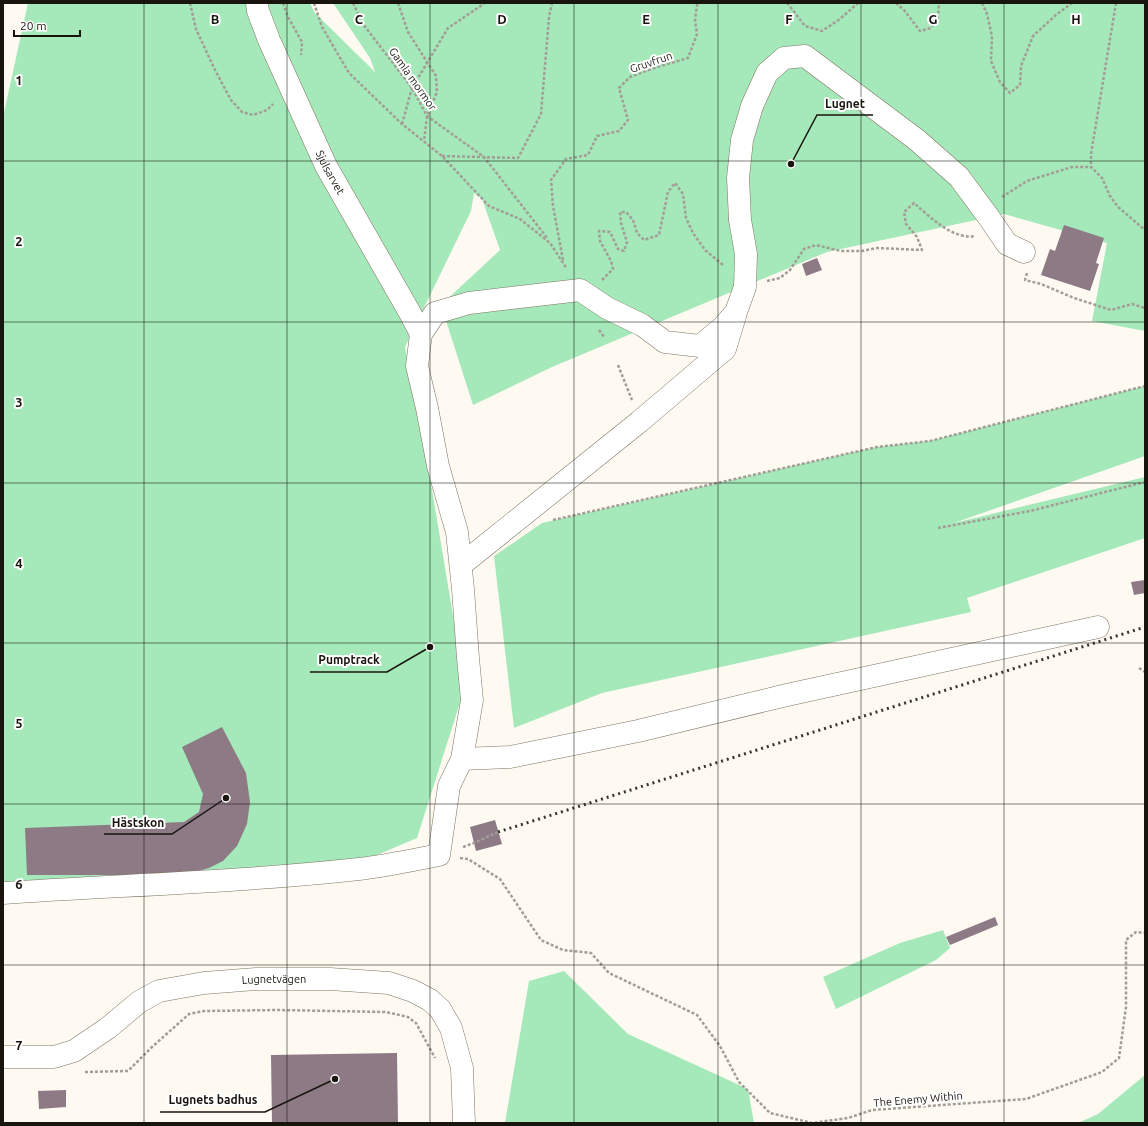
<svg xmlns="http://www.w3.org/2000/svg" width="1148" height="1126" font-family="Ubuntu,sans-serif">
<style>
.green{fill:#a5e8b9}
.building{fill:#8d7a85}
.lines{fill:none;stroke-linecap:round;stroke-linejoin:round}
.minor-casing{stroke:#7d7462;stroke-width:23}
.path{stroke:#a29e96;stroke-width:2.5;stroke-dasharray:3 2;stroke-linecap:butt}
.minor{stroke:#fff;stroke-width:22}
.rail{stroke:#37342d;stroke-width:3;stroke-dasharray:2 4;stroke-linecap:butt}
.grid{fill:none;stroke:#18150e;stroke-width:1;stroke-opacity:0.55}
.labels{text-anchor:middle;stroke-width:4;stroke-linejoin:round;paint-order:stroke}
.street-label{font-size:11px;fill:#18150e;stroke:#fff}
.grid-label{font-size:13px;text-anchor:middle;font-weight:bold;fill:#18150e;stroke:#fff;stroke-width:4;stroke-linejoin:round;paint-order:stroke}
.leader{fill:none;stroke:#18150e;stroke-width:1.5}
.callout-dot{fill:#18150e;stroke:#fff;stroke-width:1.5}
.callout-label{font-size:12px;text-anchor:middle;font-weight:bold;fill:#18150e;stroke:#fff;stroke-width:4;stroke-linejoin:round;paint-order:stroke}
</style>
<rect width="100%" height="100%" fill="#fefaf2"/>
<g class="green">
<path d="M28,3h282l5,10 60,59 -5,-14 -37,-55h812v328l-53,-10 15,-78 -103,-29 -177,38 -275,115 -79,38 -32,-100 59,-55 -18,-51 -8,-6 -3,18 -66,136 24,125 36,215 -48,151 -54,23 -360,22v-766z"/>
<path d="M1145,386v70l-191,67 191,-46v61l-178,60 4,14 -369,81 -88,35 -20,-172 48,-33 335,-76 53,-6z"/>
<path d="M943,930l7,18 -14,12 -100,49 -13,-32 77,-34z"/>
<path d="M564,971l64,63 120,55 6,34h-249l24,-142z"/>
<path d="M1145,1075v48h-67l20,-9z"/>
</g>
<g class="building">
<path d="M1064,225l40,13 -8,25 3,1 -9,27 -49,-16 9,-26 5,2z"/>
<path d="M817,258l5,12 -16,6 -4,-12z"/>
<path d="M1145,580v13l-11,2 -3,-13z"/>
<path d="M222,727l24,46 4,29 -3,22 -10,22 -14,15 -14,7 -18,5 -59,2h-105l-2,-47 159,-6 15,-10 4,-18 -21,-47z"/>
<path d="M495,820l7,24 -26,7 -6,-24z"/>
<path d="M995,917l3,8 -48,20 -4,-8z"/>
<path d="M397,1053l1,70h-126l-1,-68z"/>
<path d="M66,1090v17l-27,2 -1,-18z"/>
</g>
<g class="lines">
<defs>
<g id="minor">
<path id="s1" d="M257,3l1,8 11,29 57,126 84,147 11,21"/>
<path d="M461,565l178,-143 86,-73 10,-33"/>
<path d="M462,759l48,-2 128,-26 149,-36 311,-68"/>
<path d="M3,893c119,-8 238,-11 356,-24 27,-3 54,-9 80,-14l10,-69 13,-27 10,-59 -4,-42 -5,-69 -6,-57 -19,-66 -11,-58 -10,-42 4,-32 14,-21 34,-10 111,-13 27,18 35,17 23,17 35,4 23,-19 13,-15 9,-25 1,-33 -6,-34 -2,-42 4,-38 10,-34 15,-33 17,-15 21,-2 112,84 42,37 31,42 17,25 17,8"/>
<path id="s2" d="M3,1057h51l20,-6 34,-23 31,-26 20,-11 45,-8 52,-4h74l59,4 24,8 17,9 10,9 11,19 11,40 2,55"/>
</g>
</defs>
<use href="#minor" class="minor-casing"/>
<g class="path">
<path d="M190,3l6,26 19,41 16,30 11,12 11,3 14,-5 6,-6"/>
<path d="M283,3l5,14 14,25 -1,13"/>
<path d="M314,3l8,24 27,46 53,51 40,32 47,50 31,13 30,24 17,26"/>
<path d="M353,3l10,21 49,64 15,28 57,41 64,82"/>
<path d="M398,3l10,29 28,44 1,16 -10,24 -3,25"/>
<path d="M787,3l5,6 13,17 17,5 18,-12 18,-16"/>
<path d="M896,3l8,7 16,21 11,-3 7,-11 1,-14"/>
<path d="M982,3l5,11 5,22 -1,25 9,21 10,11 10,-8 1,-19 12,-30 23,-21 16,-12"/>
<path d="M1116,3l-25,151v13l11,11 8,18 8,11 27,23"/>
<path d="M402,124l10,-36 36,-60 37,-25"/>
<path d="M442,156l76,2 23,-44 8,-97 3,-14"/>
<path d="M1002,197l25,-16 45,-14h19"/>
<path d="M563,260l-10,-54 -2,-26 15,-21 22,-4 9,-19 22,-5 9,-11 -9,-32 11,-11 24,-9 34,-10 9,-24 -2,-14 2,-15 3,-2"/>
<path d="M1027,273l-2,7 16,4 33,14 37,12 21,-6 13,4"/>
<path d="M602,280l11,-11 -2,-8 -11,-20 -1,-10 11,1 8,17 6,2 3,-9 -6,-19 -1,-11h6l7,8 4,13 7,7 15,-5 9,-43 7,-9 8,11 3,24 7,15 12,17 18,15"/>
<path d="M767,281l13,-3 10,-8 14,-21 12,-4 25,6h21l15,-3 45,2 -5,-13 -11,-13 -2,-12 10,-9c16,14 39,37 61,33"/>
<path d="M599,330l5,7"/>
<path d="M618,365l14,35"/>
<path d="M553,520l324,-73 53,-6 215,-55"/>
<path d="M938,528l92,-17 115,-29"/>
<path d="M1139,668l6,4"/>
<path d="M463,847l11,-4 24,-11"/>
<path d="M460,858l8,1 32,20 41,61 22,10 28,3 18,20 88,42 23,31 19,36 31,31 42,10 36,-5 24,-8 154,-11 76,-27 17,-14 7,-51v-67l10,-8 9,1"/>
<path d="M85,1072l43,-1 24,-24 37,-33 15,-3 74,-1 108,2 22,5 8,6 19,35"/>
</g>
<use href="#minor" class="minor"/>
<path class="rail" d="M498,832l647,-205"/>
</g>
<path class="grid" d="M144,3v1120M287,3v1120M430,3v1120M574,3v1120M718,3v1120M861,3v1120M1004,3v1120M3,161h1142M3,322h1142M3,483h1142M3,643h1142M3,804h1142M3,965h1142"/>
<g class="labels">
<g class="street-label">
<text transform="translate(651 62) rotate(-19)" y="4">Gruvfrun</text>
<text transform="translate(413 79) rotate(55)" y="4">Gamla mormor</text>
<text dy="4" stroke="none"><textPath href="#s1" startOffset="185">Sjulsarvet</textPath></text>
<text dy="4" stroke="none"><textPath href="#s2" startOffset="292">Lugnetvägen</textPath></text>
<text transform="translate(918 1099) rotate(-5)" y="4">The Enemy Within</text>
</g>
</g>
<g class="grid-label">
<text x="215" y="24">B</text>
<text x="359" y="24">C</text>
<text x="502" y="24">D</text>
<text x="646" y="24">E</text>
<text x="789" y="24">F</text>
<text x="933" y="24">G</text>
<text x="1076" y="24">H</text>
<text x="19" y="85">1</text>
<text x="19" y="246">2</text>
<text x="19" y="407">3</text>
<text x="19" y="568">4</text>
<text x="19" y="728">5</text>
<text x="19" y="889">6</text>
<text x="19" y="1050">7</text>
</g>
<path class="leader" d="M791 164L817 115H873M430 647L387 672H310M226 798L172 834H104M335 1079L265 1112H160"/>
<g class="callout-dot">
<circle cx="791" cy="164" r="4"/>
<circle cx="430" cy="647" r="4"/>
<circle cx="226" cy="798" r="4"/>
<circle cx="335" cy="1079" r="4"/>
</g>
<g class="callout-label">
<text x="845" y="108">Lugnet</text>
<text x="349" y="664">Pumptrack</text>
<text x="138" y="827">Hästskon</text>
<text x="213" y="1104">Lugnets badhus</text>
</g>
<rect width="1148" height="1126" fill="none" stroke="#18150e" stroke-width="8"/>
<path d="M14 30v6h66v-6" fill="none" stroke="#18150e" stroke-width="2"/>
<text x="20" y="30" font-size="12" fill="#18150e" stroke="#ffffff" stroke-width="3" paint-order="stroke">20 m</text>
</svg>
